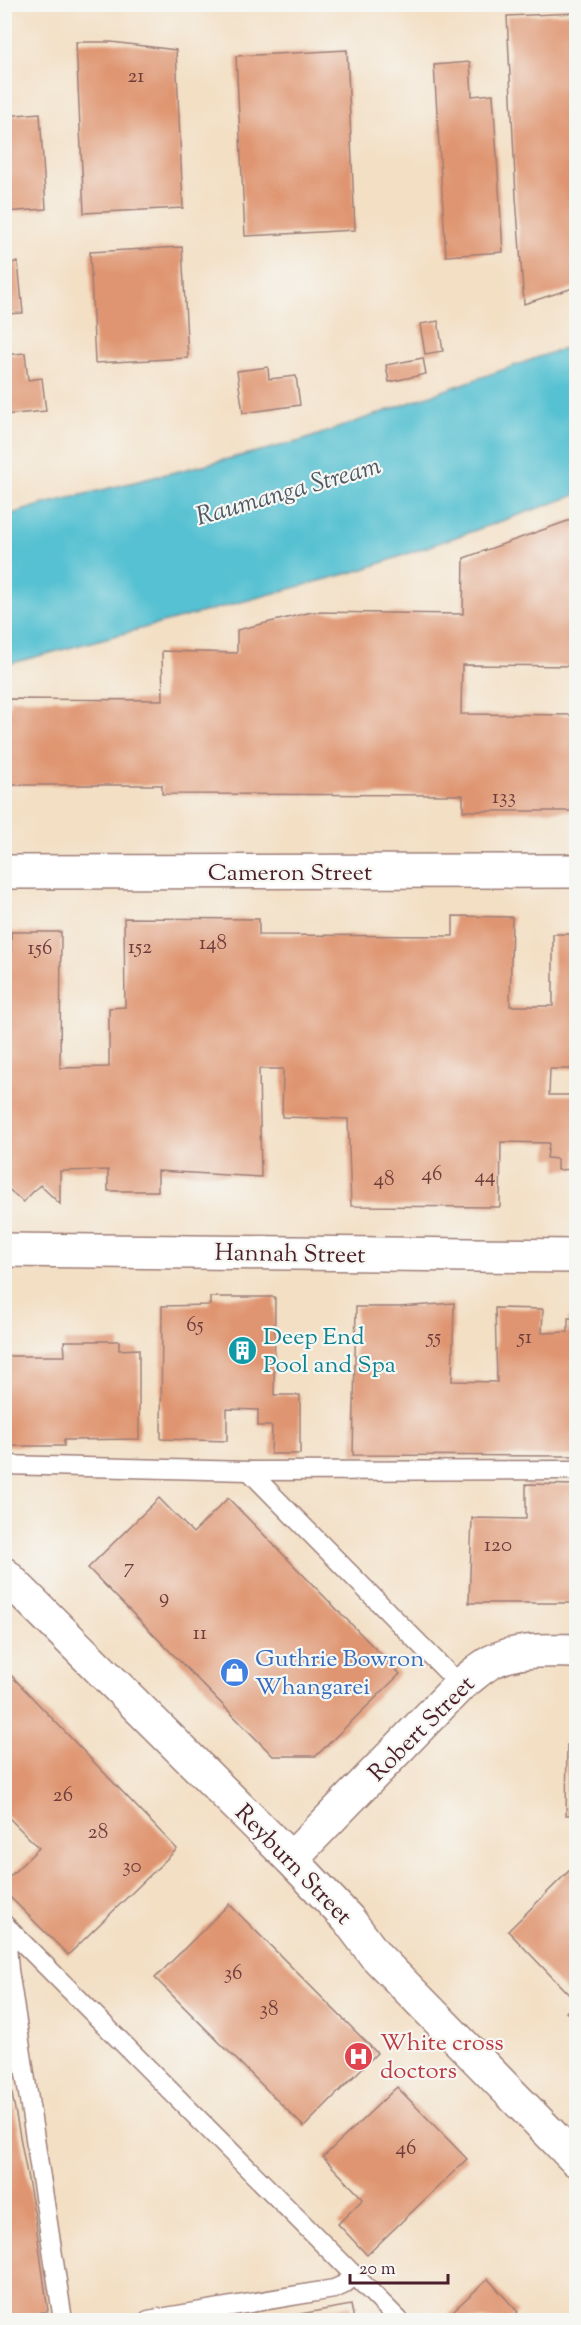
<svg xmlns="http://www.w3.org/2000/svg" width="581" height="2325" font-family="'Sorts Mill Goudy',serif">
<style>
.water{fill:#57c1d2;stroke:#50707e;stroke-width:1.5}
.building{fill:#df9571}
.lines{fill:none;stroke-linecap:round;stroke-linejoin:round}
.lane-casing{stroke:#9e7f78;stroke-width:21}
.street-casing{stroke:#9e7f78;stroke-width:36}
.secondary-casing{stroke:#9e7f78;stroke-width:36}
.lane{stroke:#fff;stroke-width:18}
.street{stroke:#fff;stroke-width:33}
.secondary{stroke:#fff;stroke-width:33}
.labels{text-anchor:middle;stroke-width:4.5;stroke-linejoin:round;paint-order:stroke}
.number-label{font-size:21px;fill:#6f3c3c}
.street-label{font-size:24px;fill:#4a1f2b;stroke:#f6f6f2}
.culture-label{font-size:24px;fill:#0d838f;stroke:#f6f6f2;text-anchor:start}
.shop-label{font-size:24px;fill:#366cbe;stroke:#f6f6f2;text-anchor:start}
.health-label{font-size:24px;fill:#be3a42;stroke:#f6f6f2;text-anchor:start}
.water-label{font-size:26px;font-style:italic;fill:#4f5865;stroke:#f6f6f2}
</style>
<rect width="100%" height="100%" fill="#f6f6f2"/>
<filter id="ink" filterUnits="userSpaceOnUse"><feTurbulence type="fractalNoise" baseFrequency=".0167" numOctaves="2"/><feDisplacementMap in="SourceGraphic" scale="12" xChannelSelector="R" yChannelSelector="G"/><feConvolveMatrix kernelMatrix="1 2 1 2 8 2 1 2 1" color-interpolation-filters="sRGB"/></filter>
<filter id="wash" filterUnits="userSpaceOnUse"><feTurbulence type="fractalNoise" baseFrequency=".008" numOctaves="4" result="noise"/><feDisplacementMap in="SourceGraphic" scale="24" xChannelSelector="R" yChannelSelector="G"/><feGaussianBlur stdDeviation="1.35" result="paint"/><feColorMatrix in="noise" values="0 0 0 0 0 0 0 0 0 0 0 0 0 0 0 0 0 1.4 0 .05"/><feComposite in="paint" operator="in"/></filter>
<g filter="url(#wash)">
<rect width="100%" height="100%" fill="#f3dfc4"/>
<path class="water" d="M576,344v151l-215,75 -356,95v-149l36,-11 260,-64z"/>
<g id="blocks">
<g class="building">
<path d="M576,13v274l-52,17 -8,-107 -9,-181z"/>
<path d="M76,42h35l65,8 7,158 -99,5z"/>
<path d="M347,50l8,180 -110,6 -9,-180z"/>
<path d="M470,62l2,34 21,-2 10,158 -57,4 -12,-191z"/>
<path d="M40,113l6,96 -42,3v-96z"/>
<path d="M182,247l6,111 -93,5 -5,-111z"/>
<path d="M18,262l5,51 -19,1v-51z"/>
<path d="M438,321l5,30 -18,3 -5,-30z"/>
<path d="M25,353l3,27 14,-2 4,33 -42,4v-60z"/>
<path d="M423,358l3,16 -37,8 -3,-17z"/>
<path d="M268,367l1,12 27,-3 4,29 -57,8 -6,-42z"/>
<path d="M576,518v148l-114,-1 -1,49 115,1v96h-113v-16l-301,-1v-9h-158v-74h5l1,-12 153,1 -1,-49 75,2v-23l75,-18 151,2 1,-56z"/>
<path d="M453,916l59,1 -2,89h43v-72h23v135h-26l-1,26h27v74l-19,1v-11l-10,-1 2,-15 -48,-1 -1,65 -149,-1 -3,-87 -66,-2 1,-48h-24l2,108 -103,-6v20h-50v-21l-48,1v33l-20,-19 -17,17 -19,-17 6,-162h-6v-61h7v-30h50l-1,136 49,-1v-59l16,-1 -1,-89 135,1v16l194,1z"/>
<path d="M210,1297h65l-1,98h26v59h-29l1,-28h-14v-16l-31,-1v32l-66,-2 1,-133 48,-1z"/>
<path d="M454,1303l-2,78 45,1 -2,-74 48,1 -1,24 26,-1v-14h8v138l-223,-1 3,-148h43z"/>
<path d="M64,1341h55v9l20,-1v90l-75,1v6h-60v-90h61z"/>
<path d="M526,1484l50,1v118h-107l3,-85 54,1z"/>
<path d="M159,1498l34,35 35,-35 172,176 -84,82h-43l-185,-188z"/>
<path d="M4,1668l173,181 -109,106 -64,-64v-9l35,-34 -35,-35z"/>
<path d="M567,1745h9v70h-10z"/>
<path d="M573,1867l3,4v151l-10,-10 10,-10 -68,-71z"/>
<path d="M229,1904l148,149 -73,74 -149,-149z"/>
<path d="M4,2051l31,166 13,94 -44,8z"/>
<path d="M397,2087l70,72 -100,96 -29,-31 25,-25 -40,-42z"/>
<path d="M488,2279l30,33 -9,8h-66z"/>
<path d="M351,2305l3,15h-82v-1z"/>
</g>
</g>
</g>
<g filter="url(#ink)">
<use href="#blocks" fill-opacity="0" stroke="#9e7f78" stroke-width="1.5"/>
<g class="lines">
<defs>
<g id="lane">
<path d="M4,1465l245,6 327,-1"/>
<path d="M249,1471l211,214"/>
<path d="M4,1924l395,396"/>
<path d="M11,1931l-4,14 2,25 54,350"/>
<path d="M148,2320l186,-31 9,-4 11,-9"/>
</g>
<path id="street" d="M4,1250l572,6"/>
<g id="secondary">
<path d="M4,872l572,-1"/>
<path d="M4,1574l287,285 57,60 27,36 201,205"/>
<path d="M291,1859l169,-174c10,-7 20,-17 31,-23 27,-14 57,-11 85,-11"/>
</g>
</defs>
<use href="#lane" class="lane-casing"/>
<use href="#street" class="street-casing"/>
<use href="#secondary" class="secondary-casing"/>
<use href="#lane" class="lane"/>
<use href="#street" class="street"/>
<use href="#secondary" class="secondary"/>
</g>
</g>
<defs>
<symbol id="building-disc" viewBox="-11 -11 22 22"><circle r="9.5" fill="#0f9aa8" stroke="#f6f6f2"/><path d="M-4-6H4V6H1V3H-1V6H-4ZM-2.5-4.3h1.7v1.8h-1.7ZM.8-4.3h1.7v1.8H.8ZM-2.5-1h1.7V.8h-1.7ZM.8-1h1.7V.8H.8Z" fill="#fff"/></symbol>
<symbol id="shop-disc" viewBox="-11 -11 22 22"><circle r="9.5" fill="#3f7fe0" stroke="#f6f6f2"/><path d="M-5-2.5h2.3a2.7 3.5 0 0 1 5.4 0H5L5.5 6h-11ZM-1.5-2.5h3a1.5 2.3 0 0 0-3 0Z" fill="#fff"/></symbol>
<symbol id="hospital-disc" viewBox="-11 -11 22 22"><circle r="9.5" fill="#e0444e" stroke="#f6f6f2"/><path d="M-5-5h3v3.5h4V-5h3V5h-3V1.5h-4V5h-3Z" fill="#fff"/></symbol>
</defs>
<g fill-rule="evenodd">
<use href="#building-disc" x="226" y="1334" width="33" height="33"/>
<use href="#shop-disc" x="218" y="1656" width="33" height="33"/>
<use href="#hospital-disc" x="342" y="2040" width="33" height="33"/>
</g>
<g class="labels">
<g class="number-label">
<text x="136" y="82">21</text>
<text x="504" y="803">133</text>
<text x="213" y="949">148</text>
<text x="140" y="953">152</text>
<text x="40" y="954">156</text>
<text x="432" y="1180">46</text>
<text x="485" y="1182">44</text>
<text x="384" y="1185">48</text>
<text x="195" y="1331">65</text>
<text x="434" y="1343">55</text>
<text x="525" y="1343">51</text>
<text x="498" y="1551">120</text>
<text x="129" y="1573">7</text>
<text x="164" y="1603">9</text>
<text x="200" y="1639">11</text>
<text x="63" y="1801">26</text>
<text x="98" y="1838">28</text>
<text x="132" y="1872">30</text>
<text x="233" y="1979">36</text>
<text x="269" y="2015">38</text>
<text x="406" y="2154">46</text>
</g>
<g class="street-label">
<text x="290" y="880">Cameron Street</text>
<text transform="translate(290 1253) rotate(1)" y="8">Hannah Street</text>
<text transform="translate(421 1728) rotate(-45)" y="8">Robert Street</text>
<text transform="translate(294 1864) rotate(46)" y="8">Reyburn Street</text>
</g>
<g class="culture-label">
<text x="263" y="1344">Deep End<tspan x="263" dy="28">Pool and Spa</tspan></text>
</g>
<g class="shop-label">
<text x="255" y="1666">Guthrie Bowron<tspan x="255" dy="28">Whangarei</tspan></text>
</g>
<g class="health-label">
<text x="380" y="2050">White cross<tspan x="380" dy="28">doctors</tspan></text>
</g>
<g class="water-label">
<text transform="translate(288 490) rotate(-16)" y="9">Raumanga Stream</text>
</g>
</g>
<rect width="581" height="2325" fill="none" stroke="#f6f6f2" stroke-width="24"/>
<path d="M350 2274v9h98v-9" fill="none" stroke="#4a1f2b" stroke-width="3"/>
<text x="359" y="2274" font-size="18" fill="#4a1f2b" stroke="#f6f6f2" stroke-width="4.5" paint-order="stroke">20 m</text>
</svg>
